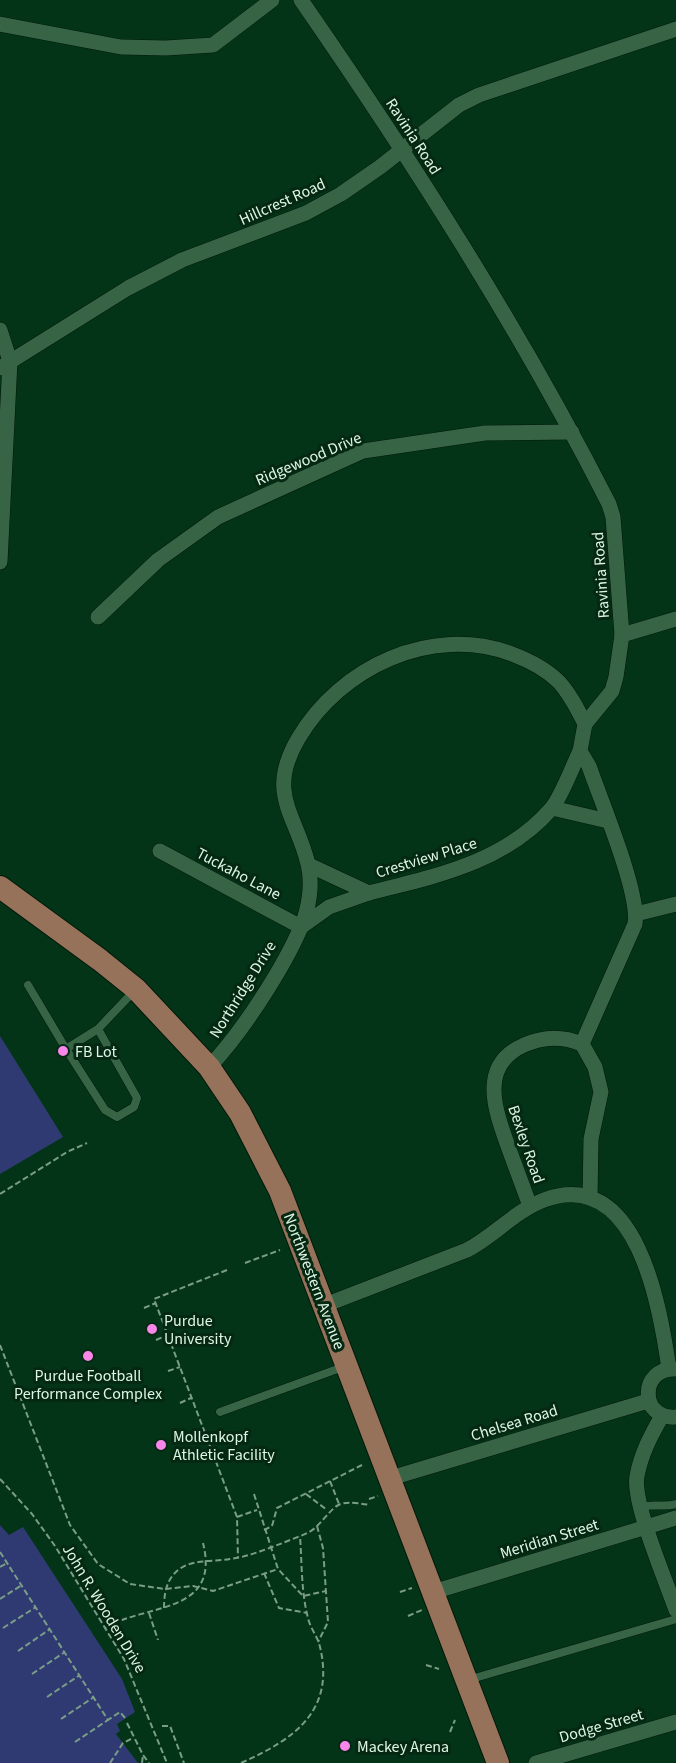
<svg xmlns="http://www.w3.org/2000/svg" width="676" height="1763" font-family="'Source Sans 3',sans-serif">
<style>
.pitch{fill:#2f3a72}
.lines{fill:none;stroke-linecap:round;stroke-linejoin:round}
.lane-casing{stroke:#021809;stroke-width:9}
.street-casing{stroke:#021809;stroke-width:16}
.primary-casing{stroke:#021809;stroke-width:24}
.path{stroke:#7a9d87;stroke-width:2;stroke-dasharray:6 3;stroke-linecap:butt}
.lane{stroke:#376445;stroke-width:8}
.street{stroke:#376445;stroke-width:15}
.primary{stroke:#96725b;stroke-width:22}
.poi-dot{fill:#f987e9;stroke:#052813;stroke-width:2}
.labels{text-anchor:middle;stroke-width:6;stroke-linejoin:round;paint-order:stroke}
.street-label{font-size:16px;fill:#def6e4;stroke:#052813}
.poi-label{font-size:16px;fill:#def6e4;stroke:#052813;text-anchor:start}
</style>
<rect width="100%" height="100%" fill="#043418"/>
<g class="pitch">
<path d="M0,1036l63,101 -63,37z"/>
<path d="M0,1525l9,10 14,-8 99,152 13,33 -18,12 3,7 -4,3 22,29h-138z"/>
</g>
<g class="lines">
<defs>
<g id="lane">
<path d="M28,985l38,64"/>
<path d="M98,1029l39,69 -3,9 -17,10 -12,-7 -39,-61 32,-20 37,-39"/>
<path d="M220,1412l123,-45"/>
<path d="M641,1507c13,-4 22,1 35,-3"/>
<path d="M468,1680l208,-61"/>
</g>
<g id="street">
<path d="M301,0c112,162 219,329 308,504l4,13 9,118 -6,42 -4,14 -27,33 -5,27 9,15c12,35 51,127 46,158l-53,120 13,23 6,25 -10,47 -1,59"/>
<path d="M0,24l121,23 45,1 47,-3 59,-45"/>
<path d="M0,330l10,31 -10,201"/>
<path d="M0,368l128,-80 54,-28 124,-47 35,-19 39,-27 79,-62 20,-10 197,-66"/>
<path d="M98,617l60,-57 60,-43 145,-66 122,-18 87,-1"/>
<path d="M622,635l54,-16"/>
<path d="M552,808l56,13"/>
<path d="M160,851l141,76 28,-20 40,-14"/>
<path d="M309,865l60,28c66,-17 135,-30 182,-84 11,-13 21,-42 29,-58"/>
<path d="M636,914l40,-10"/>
<path d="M209,1067c32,-33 74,-98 92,-140 8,-18 12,-44 7,-63 -12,-50 -42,-70 -10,-125 42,-72 134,-115 214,-85 16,6 35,16 47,28 11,12 19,28 26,42"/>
<path d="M530,1206c-7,-19 -14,-38 -21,-57 -13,-37 -32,-83 15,-104 20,-9 39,-9 58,-1"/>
<path d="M325,1305l142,-55c27,-14 48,-39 77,-50 93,-35 116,107 125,169"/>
<path d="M676,1369c-37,-2 -37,51 0,48"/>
<path d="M662,1416c-11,19 -21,38 -25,60 -5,26 29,105 39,134"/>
<path d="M391,1478l257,-77"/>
<path d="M433,1592l243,-74"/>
<path d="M536,1763l140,-41"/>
</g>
<path id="primary" d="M0,887l100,73 36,29 73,78 31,46 40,78 218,572"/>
</defs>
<use href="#lane" class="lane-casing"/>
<use href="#street" class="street-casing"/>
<use href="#primary" class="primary-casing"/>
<g class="path">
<path d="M0,1194l67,-42 20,-9"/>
<path d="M245,1263l35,-13"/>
<path d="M227,1270l-73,29 83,218 1,41"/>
<path d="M144,1308l12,-5"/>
<path d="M156,1340l12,-5"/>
<path d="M0,1345l70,180 28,39 32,20 35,5 28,-3 20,5 65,-22"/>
<path d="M168,1371l12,-4"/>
<path d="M180,1403l11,-5"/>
<path d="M0,1479l32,35 23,32 69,113 43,104"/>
<path d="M330,1481l9,23"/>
<path d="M254,1494l24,75 25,27 23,-5"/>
<path d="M306,1494l21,16"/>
<path d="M369,1499l9,-3"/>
<path d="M237,1517l20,-7"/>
<path d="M317,1526l6,22 5,74 -10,20"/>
<path d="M264,1530l8,-4 5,-18 85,-43"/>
<path d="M0,1552l108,168 12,-8 5,6"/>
<path d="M0,1567l7,-4"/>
<path d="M264,1573l15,35 28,5"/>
<path d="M400,1592l12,-4"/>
<path d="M0,1599l22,-14"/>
<path d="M164,1608c0,-16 3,-31 17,-40 14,-9 33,-6 49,-9 18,-2 36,-10 53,-16 10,-5 25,-8 33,-16 23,-23 18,-28 54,-22"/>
<path d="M149,1613l9,27"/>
<path d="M408,1616l14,-6"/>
<path d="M3,1628l33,-21"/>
<path d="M105,1628c41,-25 116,-13 98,-85"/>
<path d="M18,1651l32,-22"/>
<path d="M426,1665l13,4"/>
<path d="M32,1674l33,-22"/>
<path d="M47,1697l33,-22"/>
<path d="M61,1719l33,-22"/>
<path d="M127,1723l16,32 6,8"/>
<path d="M162,1726h8l14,37"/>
<path d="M450,1732l5,-12"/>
<path d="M75,1742l33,-22"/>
<path d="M110,1763l13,-20 8,-4"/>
<path d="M142,1763l1,-8"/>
<path d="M241,1763c54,-24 96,-53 78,-120 -3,-8 -9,-16 -11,-25 -7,-27 -6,-55 -8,-82"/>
</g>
<use href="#lane" class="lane"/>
<use href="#street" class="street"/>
<use href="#primary" class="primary"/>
</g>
<g class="poi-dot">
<circle cx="63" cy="1051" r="6"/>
<circle cx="152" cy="1329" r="6"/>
<circle cx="88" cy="1356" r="6"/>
<circle cx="161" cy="1445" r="6"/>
<circle cx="345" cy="1746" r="6"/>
</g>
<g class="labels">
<g class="street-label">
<text transform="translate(414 136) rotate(57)" y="6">Ravinia Road</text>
<text transform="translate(282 201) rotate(-24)" y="6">Hillcrest Road</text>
<text transform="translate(308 458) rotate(-23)" y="6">Ridgewood Drive</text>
<text transform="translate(600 575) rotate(-94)" y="6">Ravinia Road</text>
<text transform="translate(426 857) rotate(-17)" y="6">Crestview Place</text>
<text transform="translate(239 873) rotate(28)" y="6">Tuckaho Lane</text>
<text transform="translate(242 989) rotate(-58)" y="6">Northridge Drive</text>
<text transform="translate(527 1144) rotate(71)" y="6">Bexley Road</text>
<text transform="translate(315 1281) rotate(69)" y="6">Northwestern Avenue</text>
<text transform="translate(514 1422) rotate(-17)" y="6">Chelsea Road</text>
<text transform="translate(549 1538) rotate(-17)" y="6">Meridian Street</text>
<text transform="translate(105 1608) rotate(59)" y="6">John R. Wooden Drive</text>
<text transform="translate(601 1725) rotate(-16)" y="6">Dodge Street</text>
</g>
<g class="poi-label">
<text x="75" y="1057">FB Lot</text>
<text x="164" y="1326">Purdue<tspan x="164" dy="18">University</tspan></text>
<text x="88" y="1381" text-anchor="middle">Purdue Football<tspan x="88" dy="18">Performance Complex</tspan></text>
<text x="173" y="1442">Mollenkopf<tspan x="173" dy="18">Athletic Facility</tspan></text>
<text x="357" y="1752">Mackey Arena</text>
</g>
</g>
</svg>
